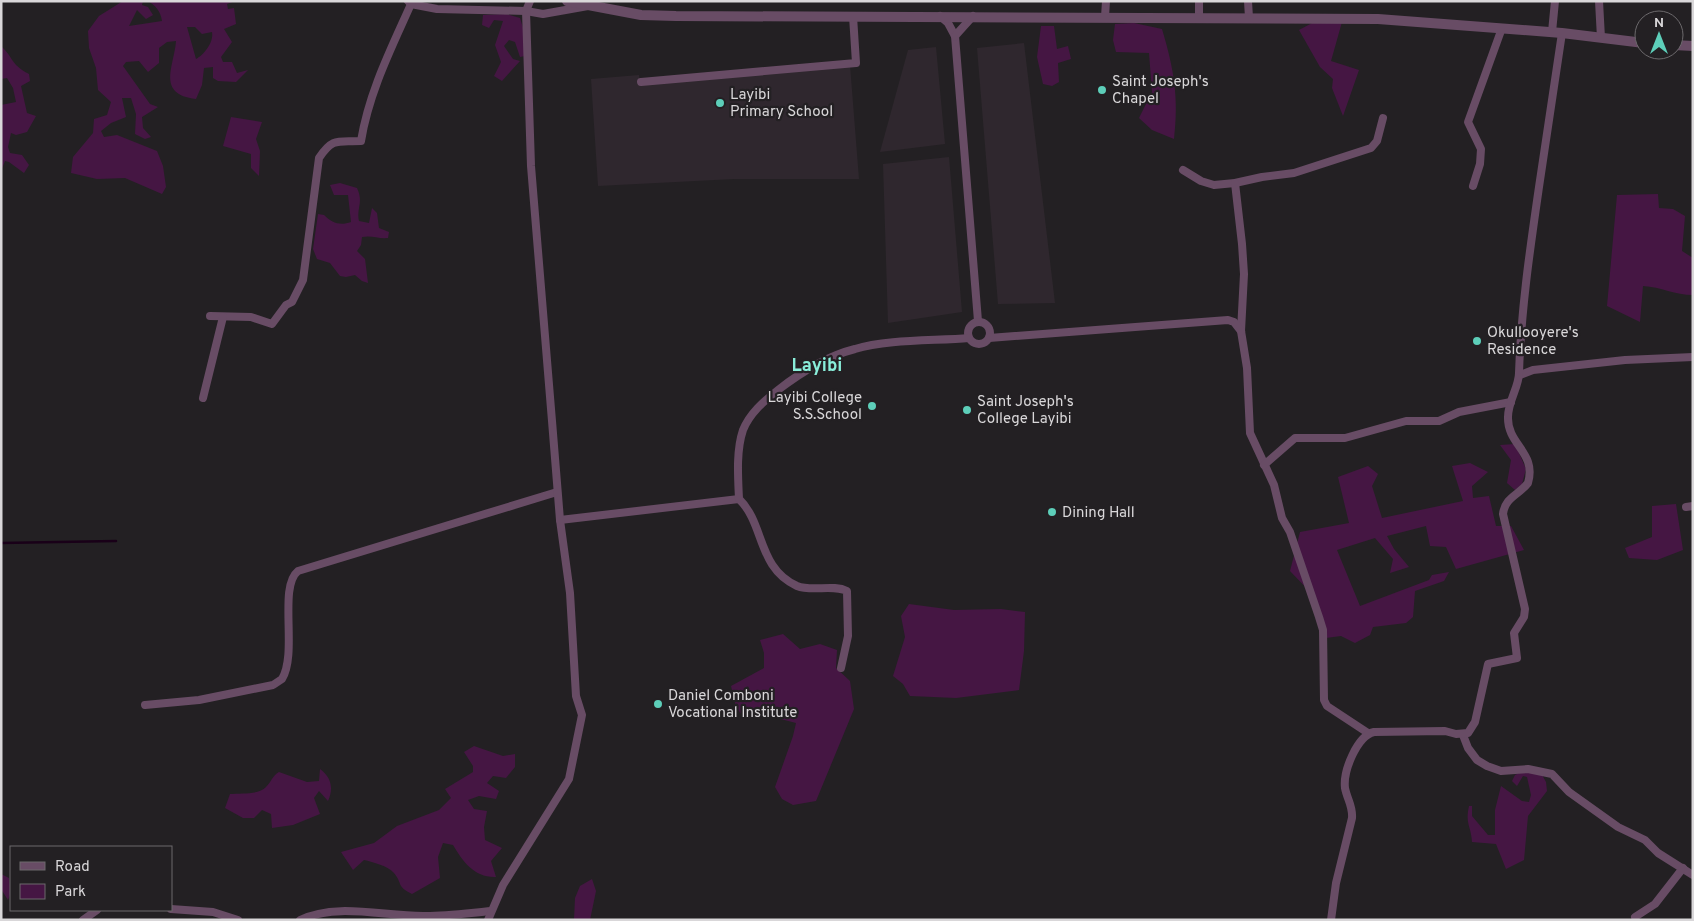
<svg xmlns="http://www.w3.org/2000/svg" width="1694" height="921" font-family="Overpass,sans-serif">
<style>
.built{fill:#2f272e}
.green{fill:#451643;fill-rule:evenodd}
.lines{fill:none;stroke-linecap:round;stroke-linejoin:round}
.stream{stroke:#190018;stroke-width:2.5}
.minor{stroke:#684c65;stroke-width:8}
.tertiary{stroke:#684c65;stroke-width:10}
.poi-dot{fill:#5dceb9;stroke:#232023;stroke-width:2}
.labels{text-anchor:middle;stroke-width:4.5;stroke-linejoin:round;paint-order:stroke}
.poi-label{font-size:15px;fill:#d9d7d9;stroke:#232023;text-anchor:start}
.quarter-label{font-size:18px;font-weight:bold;fill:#89eeda;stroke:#232023}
</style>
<rect width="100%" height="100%" fill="#232023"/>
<g class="built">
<path d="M1024,43l31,260 -57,1 -21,-256z"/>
<path d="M936,47l9,97 -65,8 28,-102z"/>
<path d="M850,65l9,114h-125l-136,7 -7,-107 48,-4 1,10z"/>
<path d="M949,157l13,155 -74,11 -5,-159z"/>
</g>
<g class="green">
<path d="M123,1h20l-1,4 6,2 5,8 -7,4 -9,-9 -8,16 33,-5c-1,-9 -7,-17 -15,-20h88l-8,3 1,5 6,-1 2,16 -12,5 8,13 -11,15 2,5h9l5,11 11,-3 -12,12 -18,-1 -5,-3v-11l-9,1 -2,17 -6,14c-40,-5 -22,-32 -20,-58l-9,1 -8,6v15l-11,9 -9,-11 -13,1 -3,4 27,38 8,3 -16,10 1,11 8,9 -6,2 -10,-5 1,-20 -5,-16h-9l4,19 -15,6 -10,8 3,6 13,-2 40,16 6,15 3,21 -4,7 -37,-16 -28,1 -26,-6 2,-16 20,-24 1,-14 13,-4 4,-13 -13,-12 -2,-22 -7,-20 -1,-17 11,-15zM187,27h8l7,7 10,-2c2,10 -8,23 -16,27z"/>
<path d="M506,14l14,4 4,13 1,25 -5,1 -5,-15 -6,-2 -5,6 9,13 7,2 -18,20 -8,-5 7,-14 -6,-17 8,-24 -9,-1 -5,8 -7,-3 1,-10z"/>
<path d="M1314,22h28l-11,39 28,9 -16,46 -11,-28 1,-9 -13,-12 -21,-37z"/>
<path d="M1134,23l28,6c12,40 17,69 12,110l-22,-9 -13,-12 13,-26 -3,-39 -33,-1 -3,-12 2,-16z"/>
<path d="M1041,26h13l3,23 11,-3 3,13 -13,4 1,19 -7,4 -9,-2 -6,-27z"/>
<path d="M1,46c13,12 9,18 28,28l1,7 -9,5 6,27 9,3 -9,16 -11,3 -5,-2 -3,14 2,6 12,2 7,10 -5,8 -15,-11 -4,-1 -4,10v-66l15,-3 -3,-14 -6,-10 -6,1z"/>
<path d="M231,117l31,5 -6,17 4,12 -1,25 -8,-8v-14l-28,-8z"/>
<path d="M340,183l17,5c7,15 -1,20 2,33l10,2 3,-15 5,5 2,15 10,4 -1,6c-10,1 -16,-3 -26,-1l-1,8 -4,6 8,8 3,24 -6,-2 -7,-6 -9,2 -6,-1 -10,-13 -13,-4 -4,-10 5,-35 6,1c8,8 16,11 27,7l-3,-27h-14l-4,-10z"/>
<path d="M1658,194l1,14 14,1 12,7 -3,35 11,7v37c-18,0 -32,-8 -50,-9l-3,36 -33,-16 10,-111z"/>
<path d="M1515,444l11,25 -4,15 -7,6 -8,-7 4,-23 -11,-15z"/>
<path d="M1470,463l18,9 -16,14 1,12 16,-2 7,30h15l13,24 -68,19 -10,-22 -16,-1 -4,-20 -39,10 7,13 15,18 -19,6 3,-14 -18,-21 -38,12 23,56 69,-26 3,-5 17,-3 -5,9 -29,10 -2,26 -7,6 -33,4 -3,8 -15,8 -14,-7 -15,2 -12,-42 -24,-25 10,-39 49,-9 -11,-46 30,-11 10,8 -6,12 10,32 81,-17 -11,-35z"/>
<path d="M1676,504l7,46 -26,10 -28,-2 -4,-10 27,-11v-31z"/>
<path d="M909,604l45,6 47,-1 24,3 -1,39 -5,39 -63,8 -46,-2 -7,-12 -10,-8 12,-39 -4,-21z"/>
<path d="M783,634l17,15 20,-5 17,6 -1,18 14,13 4,28 -38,92 -23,4 -11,-6 -7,-12 18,-51 3,-13 -35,-9 -17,4 -8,-11 -5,-21 33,-18v-15l-4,-13z"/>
<path d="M474,746l29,10 12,-2v13l-9,11 -13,-2 -6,7 12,8 -3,8 -17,-3 -11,4 6,9 13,2 -3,16 1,13 17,8 -11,13 5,16c-21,1 -33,-15 -43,-32l-10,-2 -5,14 2,21 -28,16c-16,-8 -9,-10 -18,-21 -6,-7 -21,-11 -30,-13l-11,10 -12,-18 33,-9 23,-17 42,-16 12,-12 -6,-9 28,-17v-6l-9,-14z"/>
<path d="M320,769c11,8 14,19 8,32l-9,-10 -5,7 6,16 -27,11 -21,3 -1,-14 -9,-4 -8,8h-11l-18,-10 5,-14c11,-1 29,1 36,-7 6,-6 6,-11 13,-15l28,10 12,-1z"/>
<path d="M1519,773h22l5,9 1,9 -19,25 -4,44 -18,9 -10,-25 -24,-2c-1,-17 -7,-17 -3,-36h3v10l16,19h7v-25l6,-24 21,15 7,1 2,-7 -4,-18 -4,-1 -6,10 -5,-5 3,-6z"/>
<path d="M1,874l8,4 2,14 -3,8 -7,-11z"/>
<path d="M592,879l4,12 -6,29h-16l1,-22 5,-12z"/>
</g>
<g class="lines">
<path class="stream" d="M1,543l115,-2"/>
<g class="minor">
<path d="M408,1l3,3 26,5 89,2 17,3 45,-8"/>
<path d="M1248,1l1,17"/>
<path d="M1599,1l2,37"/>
<path d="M940,16l8,7 7,13 23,285"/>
<path d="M1105,17l1,-16"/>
<path d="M1199,17v-16"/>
<path d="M1552,32l3,-31"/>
<path d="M955,36l18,-20"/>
<path d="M641,82l215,-19 -3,-47"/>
<path d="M1183,170l18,11 13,4 21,-2 27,-6 32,-4 77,-25 6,-7 6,-23"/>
<path d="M1235,183l7,61 2,30 -3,57 6,37 3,65 24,52 8,33 8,14 29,85 4,13 1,70 3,6 41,27"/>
<path d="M1473,186l7,-22 1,-15 -13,-27 34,-94"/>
<path d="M210,316l41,1 21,7 14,-19 6,-3 11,-22 16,-122c14,-21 19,-16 42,-17 8,-49 30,-92 50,-137"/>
<circle cx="979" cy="333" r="11"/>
<path d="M989,338l239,-18 6,2 7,9"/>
<path d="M1520,375l13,-5 92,-10 68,-3"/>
<path d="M203,398l20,-81"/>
<path d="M1264,465l31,-27h50l61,-17h33l20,-9 52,-10"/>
<path d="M1686,507l7,-1"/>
<path d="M560,520l179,-21"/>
<path d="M841,668l7,-32 -1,-45c-14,-7 -35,1 -50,-5 -40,-18 -32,-62 -58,-87 -1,-22 -3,-48 4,-69 7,-17 20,-28 35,-40 22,-17 49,-34 77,-41 32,-10 80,-8 114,-11"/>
<path d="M145,705l54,-5 74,-15 9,-6c16,-26 -4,-92 16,-108l259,-79"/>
<path d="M1463,735l5,13 9,12 10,6 14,5 27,-2 24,5 17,18 49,35 27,13 13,13 35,22"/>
<path d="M171,909l42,3 25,8"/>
<path d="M1635,917l20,-13 28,-36"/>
<path d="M83,920l14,-10"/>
<path d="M300,920c38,-18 85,-3 126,-4 21,0 43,-3 65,-5"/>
<path d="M488,920l15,-35 66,-106 13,-64 -6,-19 -6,-103 -10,-73 -8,-99 -21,-255 -5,-155 4,-10"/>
<path d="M1331,920l5,-37 16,-65c1,-12 -5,-19 -7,-30 -2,-17 12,-52 29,-56l71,-1 11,3 12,-1 7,-11 13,-58 29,-6 -3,-25 10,-16 1,-8 -22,-95c2,-17 16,-19 25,-31 9,-31 -21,-38 -20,-66 0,-16 11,-30 11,-44 2,-63 11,-124 20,-186 8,-51 15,-103 23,-154"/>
</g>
<g class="tertiary">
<path d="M567,1l74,14 35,1 702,3 184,14 82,10"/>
<path d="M1674,45l19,1"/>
</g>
</g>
<g class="poi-dot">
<circle cx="1102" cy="90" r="5"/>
<circle cx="720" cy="103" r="5"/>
<circle cx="1477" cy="341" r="5"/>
<circle cx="872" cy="406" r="5"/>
<circle cx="967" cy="410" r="5"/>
<circle cx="1052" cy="512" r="5"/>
<circle cx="658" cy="704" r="5"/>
</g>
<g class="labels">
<g class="poi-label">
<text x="1112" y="86">Saint Joseph's<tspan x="1112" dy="17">Chapel</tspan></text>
<text x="730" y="99">Layibi<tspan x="730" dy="17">Primary School</tspan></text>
<text x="1487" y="337">Okullooyere's<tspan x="1487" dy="17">Residence</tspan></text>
<text x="862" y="402" text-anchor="end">Layibi College<tspan x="862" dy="17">S.S.School</tspan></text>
<text x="977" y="406">Saint Joseph's<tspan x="977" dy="17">College Layibi</tspan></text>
<text x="1062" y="517">Dining Hall</text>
<text x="668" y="700">Daniel Comboni<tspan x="668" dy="17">Vocational Institute</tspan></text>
</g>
<g class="quarter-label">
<text x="817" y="371">Layibi</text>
</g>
</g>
<rect width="1694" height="921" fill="none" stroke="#d9d7d9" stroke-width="5"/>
<rect x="10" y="846" width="162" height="65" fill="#232023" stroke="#6c696c"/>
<rect x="20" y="862" width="25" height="8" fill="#684c65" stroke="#6c696c"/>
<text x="55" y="871" font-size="15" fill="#d9d7d9">Road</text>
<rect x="20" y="884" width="25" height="15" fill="#451643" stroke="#6c696c"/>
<text x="55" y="896" font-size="15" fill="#d9d7d9">Park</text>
<g transform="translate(1659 35)"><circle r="24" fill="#232023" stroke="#6c696c"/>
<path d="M0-4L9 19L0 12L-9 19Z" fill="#5dceb9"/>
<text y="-8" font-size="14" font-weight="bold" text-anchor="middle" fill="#d9d7d9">N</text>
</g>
</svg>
